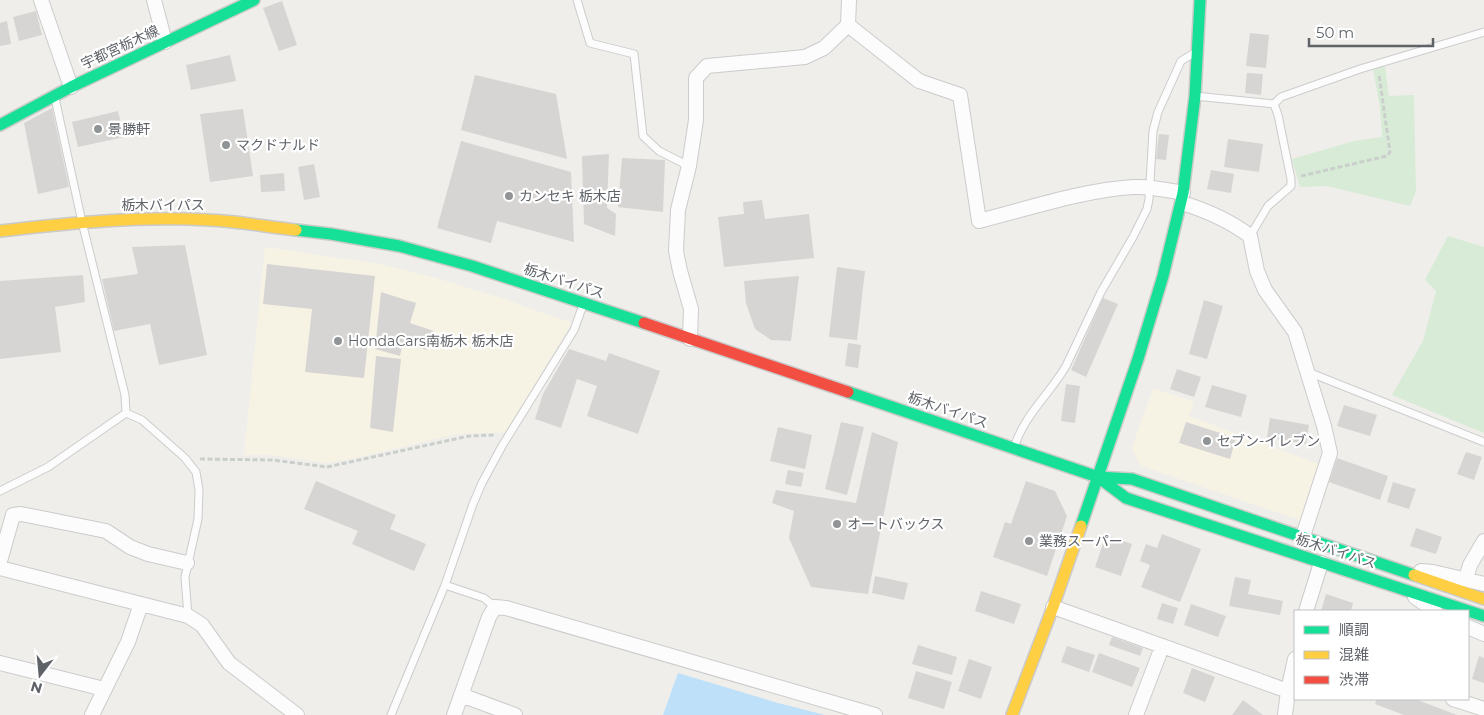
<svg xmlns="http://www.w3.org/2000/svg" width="1484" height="715" viewBox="0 0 1484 715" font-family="Montserrat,'Noto Sans JP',sans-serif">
	<rect width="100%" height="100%" fill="#efeeea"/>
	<!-- commercial -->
	<path fill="#f7f3e4" d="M265,247L380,264L432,277L501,298L572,323L506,432L456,434L360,457L327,463L272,455H244Z
		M1153,388L1194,402L1189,416L1319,464L1303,521L1141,466L1132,448Z"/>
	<!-- green -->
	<path fill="#d8ebd6" d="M1385,66L1389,96L1414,95L1416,191L1410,206L1327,186L1300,187L1292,159L1354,141L1382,137L1380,108L1373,69Z
		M1448,236L1484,247V433L1392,395L1423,341L1436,291L1425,280Z"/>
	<!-- water -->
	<path fill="#bfe0f9" d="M678,673L778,703L825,715H663Z"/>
	<!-- building -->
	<path fill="#d6d5d3" d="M282,1L297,45L279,51L263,8Z
		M36,11L42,35L19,41L13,17Z
		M7,21L11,44L0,46V23Z
		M1250,33L1269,35L1266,68L1246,66Z
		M230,55L236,81L191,90L186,65Z
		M1247,73L1263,74L1261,95L1245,93Z
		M475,75L556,94L567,159L461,130Z
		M52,108L69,187L38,194L24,123Z
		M243,109L253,176L210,182L200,114Z
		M118,111L124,137L78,147L72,122Z
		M1159,134L1169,135L1166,160L1156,159Z
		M1228,139L1263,144L1259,172L1224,167Z
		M461,141L571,172L574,242L497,221L491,243L437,228Z
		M609,154L607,208L616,214L615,236L584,224L582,156Z
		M622,158L665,160L663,212L618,207Z
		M314,164L320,197L304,200L298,167Z
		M1211,170L1234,174L1231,193L1207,189Z
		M284,173L285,191L261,192L260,175Z
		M762,200L765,219L809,214L814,258L724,267L718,217L744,214L743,202Z
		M185,245L207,355L159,365L150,324L114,331L102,279L138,274L132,247Z
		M267,264L375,276L364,378L305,372L312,309L263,304Z
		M837,267L865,271L857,340L829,337Z
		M83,275L85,302L55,307L61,352L0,359V281Z
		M799,276L791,341L771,340L755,329L746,303L744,281Z
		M381,292L416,303L410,323L434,331L427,350L403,343L400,356L375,349Z
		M1103,298L1118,304L1086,377L1071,370Z
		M1204,300L1223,306L1207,359L1189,354Z
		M848,343L861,345L858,368L845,366Z
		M569,349L606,361L609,353L660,371L638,434L587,416L597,386L577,379L561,428L535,419L543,394Z
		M376,356L401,359L393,432L370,428Z
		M1177,369L1201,377L1194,397L1170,389Z
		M1066,384L1080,386L1075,423L1061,421Z
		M1212,385L1247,395L1241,417L1205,407Z
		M1344,405L1377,415L1370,436L1337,426Z
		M1270,418L1309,425L1306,444L1267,437Z
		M841,422L864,427L847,495L825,489Z
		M1186,422L1236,438L1230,459L1179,443Z
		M778,427L812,435L805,469L770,461Z
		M872,432L898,442L868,594L811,587L789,538L794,511L772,503L776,490L856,503Z
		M1466,452L1482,457L1474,480L1457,474Z
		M1337,458L1388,476L1380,500L1329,482Z
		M788,470L804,473L801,487L785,484Z
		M316,481L396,515L390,529L426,544L414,571L352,544L358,531L304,509Z
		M1026,481L1055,491L1067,516L1047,576L993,557L1005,522L1011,524Z
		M1393,482L1416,489L1409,509L1387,502Z
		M1416,528L1442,537L1436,554L1410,546Z
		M1162,534L1201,549L1180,602L1141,587L1150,565L1140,561L1146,544L1157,548Z
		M1106,535L1132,544L1121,576L1095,567Z
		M875,576L908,583L904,600L872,593Z
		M1235,577L1251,580L1248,594L1283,601L1280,615L1229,606Z
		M981,591L1021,604L1014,624L975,611Z
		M1326,594L1353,603L1351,611H1321Z
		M1162,603L1178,608L1173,624L1157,619Z
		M1191,604L1226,616L1218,637L1184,625Z
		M1112,637L1143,648L1140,656L1109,645Z
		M918,645L957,657L952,675L912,664Z
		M1067,646L1095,655L1089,672L1061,662Z
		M1099,653L1140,668L1132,687L1092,672Z
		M1479,656L1484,658V683L1472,679Z
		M969,659L992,667L981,699L958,691Z
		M1192,668L1215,677L1205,702L1183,693Z
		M916,671L952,682L944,709L908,698Z
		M1377,699H1415L1457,715H1404L1375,704Z
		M1243,700L1263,715H1232Z"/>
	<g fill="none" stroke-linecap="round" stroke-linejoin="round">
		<defs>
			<path id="lane" d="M577,0L590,43L634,54L643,136L659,151L689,166
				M1195,96L1274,104L1281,97L1360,69L1484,32
				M55,98L82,222L125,395L126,413
				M1250,236L1268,206L1291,186V179L1278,115L1274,104
				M1308,372L1484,442
				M126,413L142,420L185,458L196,472L199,490L198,519L185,577L188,616
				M1014,449C1022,417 1050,394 1066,366L1101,292L1133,237L1147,209L1149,199L1153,131L1158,112L1181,61L1196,52
				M0,491L48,467L126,413
				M445,585L484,598L495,607
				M391,715L445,585L473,504L482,483L502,446L574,330L583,305"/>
			<path id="street" d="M41,0L71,87
				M154,0L165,42
				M848,25L919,81L960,95L979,221C1027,209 1083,190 1133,187C1150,186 1167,190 1183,193
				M1182,203C1205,210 1230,221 1250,236L1257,271L1265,290L1295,332L1324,426L1330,453L1303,536
				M690,339L691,309L680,271L676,251L678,210L689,166L696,120V78L707,66L805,57L824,48L848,25L849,0
				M0,561L13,515L21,514L106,531L130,547L148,554L187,563
				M0,568L188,616L202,625L229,663L297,715
				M1421,571L1433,572L1484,584
				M1466,579L1470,565L1484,541
				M1415,597L1435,611
				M1053,607L1288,691
				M1306,611L1321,563
				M1468,627L1484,634
				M0,663L104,689
				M461,695L515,715
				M1453,699L1484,709
				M92,715L128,642L141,604
				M454,715L489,617L495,607L506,608L875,715
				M1136,715L1162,647
				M1285,715L1288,691L1295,659"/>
			<path id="fast" d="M0,125L71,87L254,0
				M296,230L331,234L399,246L472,266L644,323
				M848,392L1098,477L1132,479L1414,575
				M1098,477L1126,498L1484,616
				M1081,526L1138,359L1163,276L1183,193L1195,96L1200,0"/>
			<path id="slow" d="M0,231C70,223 139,216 209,220C238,221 267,227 296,230
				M1414,575L1484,599
				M1012,715L1053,607L1081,526"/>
			<path id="jam" d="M644,323L848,392"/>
		</defs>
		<!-- lane casing -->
		<use href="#lane" stroke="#cbcccc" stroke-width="9"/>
		<!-- street casing -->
		<use href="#street" stroke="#cbcccc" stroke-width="16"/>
		<!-- fast casing -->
		<use href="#fast" stroke="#cacacb" stroke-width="14"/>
		<!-- slow casing -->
		<use href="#slow" stroke="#cacacb" stroke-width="14"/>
		<!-- jam casing -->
		<use href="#jam" stroke="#cacacb" stroke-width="14"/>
		<!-- path -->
		<path stroke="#cacfcc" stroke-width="3" stroke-dasharray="5 2.5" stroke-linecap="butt" d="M1301,176L1387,156L1390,152L1379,75
			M200,459L273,460L327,467L469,436L495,435"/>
		<!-- lane -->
		<use href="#lane" stroke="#fdfcfc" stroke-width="7"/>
		<!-- street -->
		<use href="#street" stroke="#fdfcfc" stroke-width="14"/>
		<!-- fast -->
		<use href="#fast" stroke="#16e098" stroke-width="11"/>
		<!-- slow -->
		<use href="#slow" stroke="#ffcf43" stroke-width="11"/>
		<!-- jam -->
		<use href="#jam" stroke="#f24e42" stroke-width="11"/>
	</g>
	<!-- markers -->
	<g fill="#919496" stroke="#fff" stroke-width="2">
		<circle cx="98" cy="129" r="5"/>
		<circle cx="226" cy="145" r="5"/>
		<circle cx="509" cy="196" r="5"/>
		<circle cx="338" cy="341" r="5"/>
		<circle cx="1207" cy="441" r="5"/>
		<circle cx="837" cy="524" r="5"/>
		<circle cx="1029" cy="541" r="5"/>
	</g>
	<g text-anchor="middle" stroke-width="4.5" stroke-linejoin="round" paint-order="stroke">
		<!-- street labels -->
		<g font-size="14" fill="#5f6368" stroke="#fff">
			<text transform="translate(120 47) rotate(-25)" y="5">宇都宮栃木線</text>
			<text x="163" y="210">栃木バイパス</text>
			<text transform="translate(564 281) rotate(18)" y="5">栃木バイパス</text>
			<text transform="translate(948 410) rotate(19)" y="5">栃木バイパス</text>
			<text transform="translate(1336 551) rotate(18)" y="5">栃木バイパス</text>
		</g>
		<!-- poi labels -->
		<g font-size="14" fill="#5f6368" stroke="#fff" text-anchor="start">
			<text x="108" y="134">景勝軒</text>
			<text x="236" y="150">マクドナルド</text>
			<text x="519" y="201">カンセキ 栃木店</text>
			<text x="348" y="346">HondaCars南栃木 栃木店</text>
			<text x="1217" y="446">セブン-イレブン</text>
			<text x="847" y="529">オートバックス</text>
			<text x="1039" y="546">業務スーパー</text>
		</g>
	</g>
	<!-- legend -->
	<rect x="1294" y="610" width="175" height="90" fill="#ffffff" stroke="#bfc1c3"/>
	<rect x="1304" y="626" width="25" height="8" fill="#16e098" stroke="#bfc1c3"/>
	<text x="1339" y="635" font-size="15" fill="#5f6368">順調</text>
	<rect x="1304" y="651" width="25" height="8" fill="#ffcf43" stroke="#bfc1c3"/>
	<text x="1339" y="660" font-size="15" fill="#5f6368">混雑</text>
	<rect x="1304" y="676" width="25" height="8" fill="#f24e42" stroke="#bfc1c3"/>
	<text x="1339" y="685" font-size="15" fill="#5f6368">渋滞</text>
	<!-- north arrow -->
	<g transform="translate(40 675) rotate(196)" stroke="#ffffff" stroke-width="4" paint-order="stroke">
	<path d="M0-4L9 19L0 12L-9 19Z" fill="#5f6368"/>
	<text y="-8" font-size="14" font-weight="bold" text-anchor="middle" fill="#5f6368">N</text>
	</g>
	<!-- scale -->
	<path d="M1309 38v8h124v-8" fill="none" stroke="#5f6368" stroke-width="2.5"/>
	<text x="1316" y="38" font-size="15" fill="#5f6368" stroke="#ffffff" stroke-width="4" paint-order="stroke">50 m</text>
</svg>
